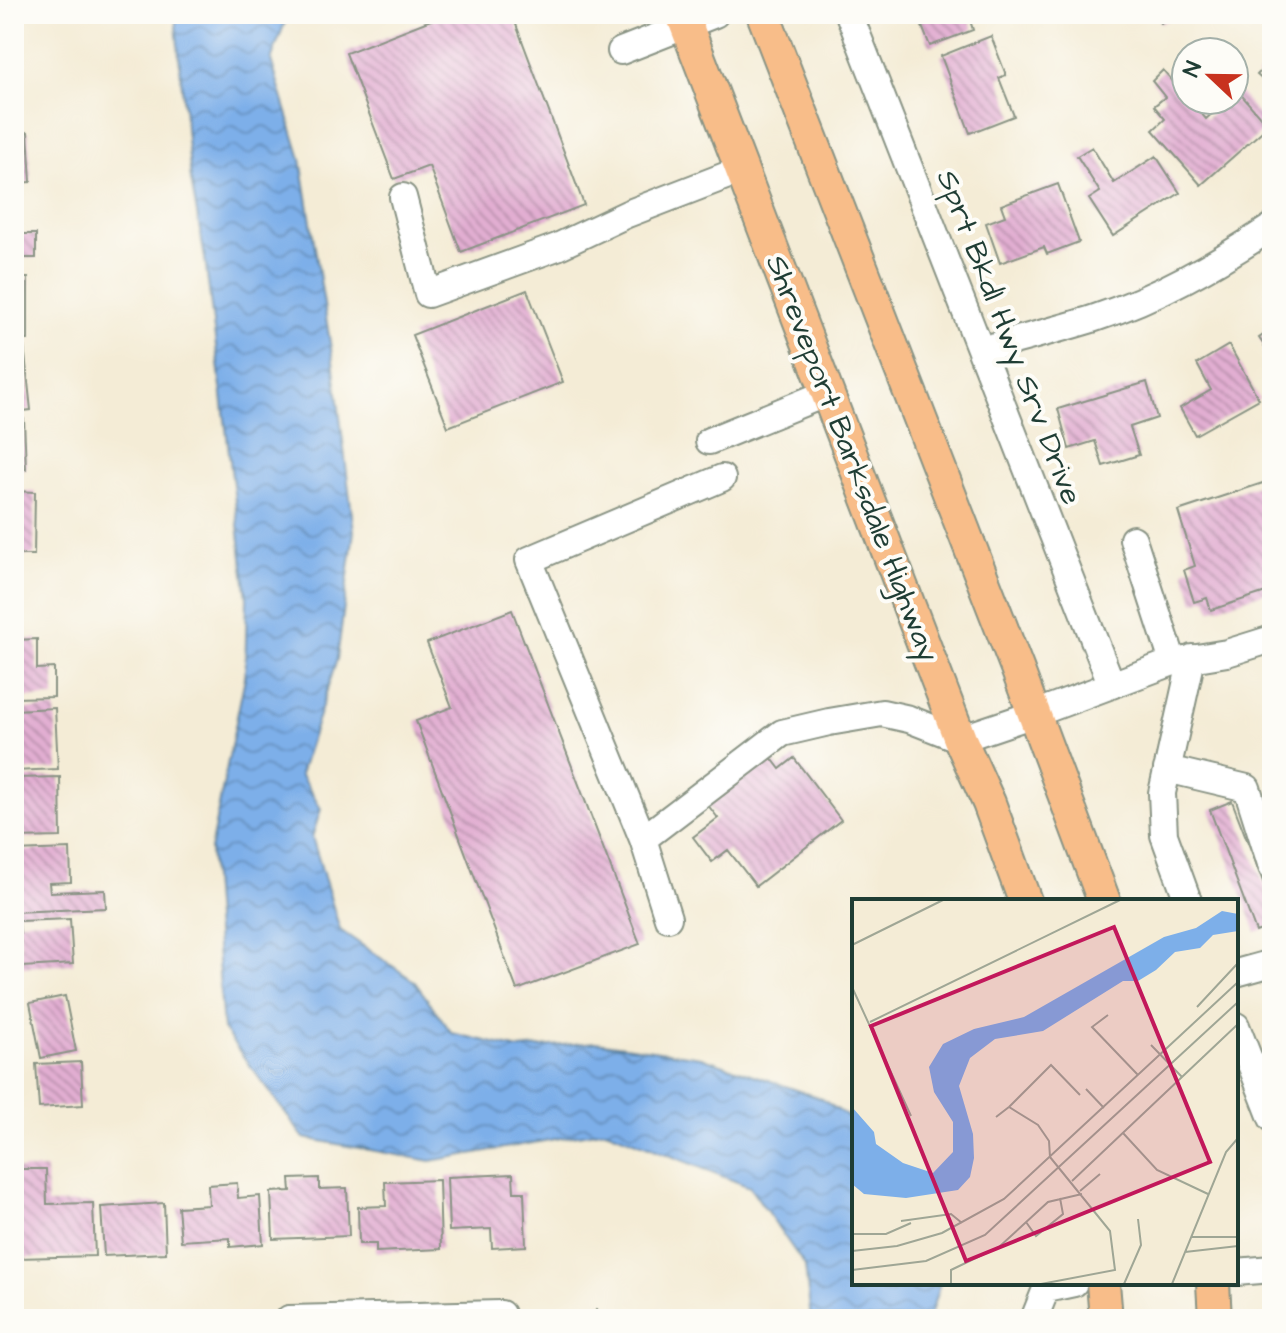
<svg xmlns="http://www.w3.org/2000/svg" width="1286" height="1333" viewBox="0 0 1286 1333" font-family="'Architects Daughter',sans-serif">
	<defs>
		<pattern id="water-waves" width="16" height="10" patternUnits="userSpaceOnUse" patternTransform="scale(2)"><rect width="16" height="10" fill="#7dafe9"/><path d="M0 5q4-4 8 0t8 0" fill="none" stroke="#6690be"/></pattern>
		<pattern id="building-back-hatch" width="6" height="6" patternUnits="userSpaceOnUse" patternTransform="scale(2)"><rect width="6" height="6" fill="#e2aed2"/><path d="M-1 5l2 2M0 0l6 6M5-1l2 2" fill="none" stroke="#b78fab"/></pattern>
	</defs>
	<rect width="100%" height="100%" fill="#fdfcf7"/>
	<filter id="ink" filterUnits="userSpaceOnUse"><feTurbulence type="fractalNoise" baseFrequency=".0125" numOctaves="2"/><feDisplacementMap in="SourceGraphic" scale="16" xChannelSelector="R" yChannelSelector="G"/><feConvolveMatrix kernelMatrix="1 2 1 2 8 2 1 2 1" color-interpolation-filters="sRGB"/></filter>
	<filter id="wash" filterUnits="userSpaceOnUse"><feTurbulence type="fractalNoise" baseFrequency=".006" numOctaves="4" result="noise"/><feDisplacementMap in="SourceGraphic" scale="32" xChannelSelector="R" yChannelSelector="G"/><feGaussianBlur stdDeviation="1.8" result="paint"/><feColorMatrix in="noise" values="0 0 0 0 0 0 0 0 0 0 0 0 0 0 0 0 0 1.4 0 .05"/><feComposite in="paint" operator="in"/></filter>
	<g filter="url(#wash)">
		<rect width="100%" height="100%" fill="#f4ecd6"/>
		<!-- water -->
		<path fill="url(#water-waves)" stroke="#4e768e" stroke-width="2" d="M175,14H288L271,60L301,159L334,368L354,531L337,659L300,774L321,809L312,837L340,930L414,981L452,1033L519,1049L596,1042L701,1057L820,1098L854,1121V1283H940L929,1319H811L805,1266L750,1187L606,1130L431,1161L304,1138L223,1029L210,850L245,677L247,598L205,258L191,180Z"/>
		<g id="blocks">
			<!-- building -->
			<path fill="url(#building-back-hatch)" d="M446,14H512L584,205L461,252L429,166L394,179L346,53Z
				M917,14H968L973,30L930,46Z
				M1157,14H1183L1161,23Z
				M991,36L1006,75L999,78L1014,116L970,133L941,56Z
				M1272,39V56L1264,48Z
				M1272,59V88L1257,75Z
				M1163,70L1186,96V100H1190L1206,119L1227,100H1234V94L1238,91L1268,126L1201,185L1153,130L1165,119L1154,106L1165,97L1152,81Z
				M28,132L31,182L14,183V133Z
				M1092,147L1114,183L1156,156L1180,193L1113,236L1089,199L1100,192L1077,156Z
				M1058,184L1079,242L1047,254L1044,247L1000,263L986,223L1005,216L1001,205Z
				M14,204H18V234H36V258H21V270H14Z
				M14,278H28V340H14Z
				M527,290L563,382L448,427L412,335Z
				M1272,329V357L1259,338Z
				M24,345L31,410L14,412V346Z
				M1229,345L1259,399L1195,435L1180,408L1211,390L1197,364Z
				M1147,382L1157,418L1130,427L1139,455L1103,466L1095,441L1069,449L1058,409Z
				M24,419L26,469H14V420Z
				M1272,480V590L1211,610L1207,598L1194,602L1184,570L1195,566L1178,511Z
				M14,491L35,492L34,555H14Z
				M512,610L640,944L517,990L416,721L452,707L427,643Z
				M37,639V669L54,668V697L14,698V640Z
				M55,708L58,769L14,771V710Z
				M770,756L780,769L794,758L841,820L756,886L728,850L712,862L693,837L718,818L707,804Z
				M60,777L61,837L14,838V778Z
				M1232,801L1272,905V926L1256,932L1210,810Z
				M70,849L71,882L49,883L50,892L105,890L106,908L14,912V851Z
				M70,919L73,964L22,967L19,921Z
				M65,996L76,1051L41,1058L30,1003Z
				M81,1062L83,1105L39,1108L36,1064Z
				M16,1169H46L47,1204L93,1203L95,1256L18,1258Z
				M513,1174L514,1192H524L526,1246L492,1248L491,1229L449,1231L447,1177Z
				M319,1178V1189L347,1188L349,1236L273,1239L271,1192L291,1191L290,1179Z
				M439,1180L441,1249L376,1252V1244H359L358,1207L386,1206L385,1182Z
				M237,1183L238,1198L260,1196L263,1244L230,1247V1238L181,1241L178,1207L209,1205L208,1185Z
				M164,1203L166,1253L104,1256L101,1207Z
				M596,1310L620,1319H592Z"/>
		</g>
	</g>
	<g filter="url(#ink)">
		<use href="#blocks" fill-opacity="0" stroke="#8a9485" stroke-width="2"/>
		<g fill="none" stroke-linecap="round" stroke-linejoin="round">
			<defs>
				<path id="minor" d="M849,14L1111,683
					M621,51L715,14
					M403,197L428,294L557,247L627,214L741,170
					M981,350C1019,339 1058,330 1095,318C1159,297 1216,264 1272,227
					M709,441L827,393
					M1133,539L1173,662
					M1167,769L1247,788L1272,867
					M643,839L529,560L722,478
					M1188,901L1164,835L1162,793L1192,658
					M668,918L643,839L782,733L829,722L882,713L909,719L960,739L1034,714L1173,662L1227,653L1272,639
					M1236,973L1272,963
					M1236,1026L1272,1118
					M1236,1272L1272,1269
					M289,1319L501,1314
					M1034,1319L1046,1289L1074,1283"/>
				<path id="major" d="M682,14L960,739L989,803L1025,901
					M763,14L1017,668L1104,901
					M1103,1283L1106,1319
					M1213,1283L1215,1319"/>
			</defs>
			<!-- minor casing -->
			<use href="#minor" stroke="#8a9485" stroke-width="30"/>
			<!-- major casing -->
			<use href="#major" stroke="#8a9485" stroke-width="36"/>
			<!-- minor -->
			<use href="#minor" stroke="#fff" stroke-width="26"/>
			<!-- major -->
			<use href="#major" stroke="#f8bd89" stroke-width="32"/>
		</g>
	</g>
	<g text-anchor="middle" stroke-width="8" stroke-linejoin="round" paint-order="stroke">
		<!-- street labels -->
		<g font-size="30" fill="#1f3d34" stroke="#fdfcf7">
			<text transform="translate(1010 337) rotate(69)" y="10">Sprt Bkdl Hwy Srv Drive</text>
			<text transform="translate(853 458) rotate(69)" y="10">Shreveport Barksdale Highway</text>
		</g>
	</g>
	<!-- overview -->
	<g transform="translate(852 899)">
		<rect width="386" height="386" fill="#f4ecd6"/>
		<path d="M370,12L386,15V32L361,36L348,49L323,53L304,71L286,82H271L191,132L143,140L118,159L107,187L121,235L122,259L118,278L106,291L54,299L12,295L0,285V208L22,233L24,245L51,264L81,274L101,253V223L82,193L77,168L91,145L122,130L172,118L312,38L344,29Z" fill="#7dafe9"/>
		<path fill="none" stroke="#9fa695" stroke-width="2" d="M0,46L91,1M0,88L59,217M345,108L386,64M256,116L240,128L286,176M18,123L268,1M299,146L330,178M234,190L252,209M157,208L199,166L228,196M144,218L157,208L186,226L197,242L198,258L258,332L263,371L189,385M271,234L305,271L356,295M220,282L386,125M228,292L248,275M49,322L99,315L110,324M174,323L184,337L211,315L208,299M0,335H34L59,324M339,338H386M0,352L45,347L90,334L152,300L386,83M333,353L386,347M0,371L74,362L133,336L386,103M99,385V371L147,348L196,303L230,295M272,385L289,346L286,320M320,385L374,253L386,239"/>
		<path fill="#c2185b" fill-opacity="0.15" stroke="#c2185b" stroke-width="4" d="M262,28L358,263L114,362L19,127Z"/>
		<rect width="386" height="386" fill="none" stroke="#1f3d34" stroke-width="4"/>
	</g>
	<!-- margin -->
	<rect width="1286" height="1333" fill="none" stroke="#fdfcf7" stroke-width="48"/>
	<!-- north arrow -->
	<g transform="translate(1210 76) rotate(292)"><circle r="38" fill="#fdfcf7" stroke="#a4b0a9" stroke-width="2"/>
	<path d="M0-6L14 30L0 20L-14 30Z" fill="#c8321e"/>
	<text y="-12" font-size="22" font-weight="bold" text-anchor="middle" fill="#1f3d34">N</text>
	</g>
</svg>
